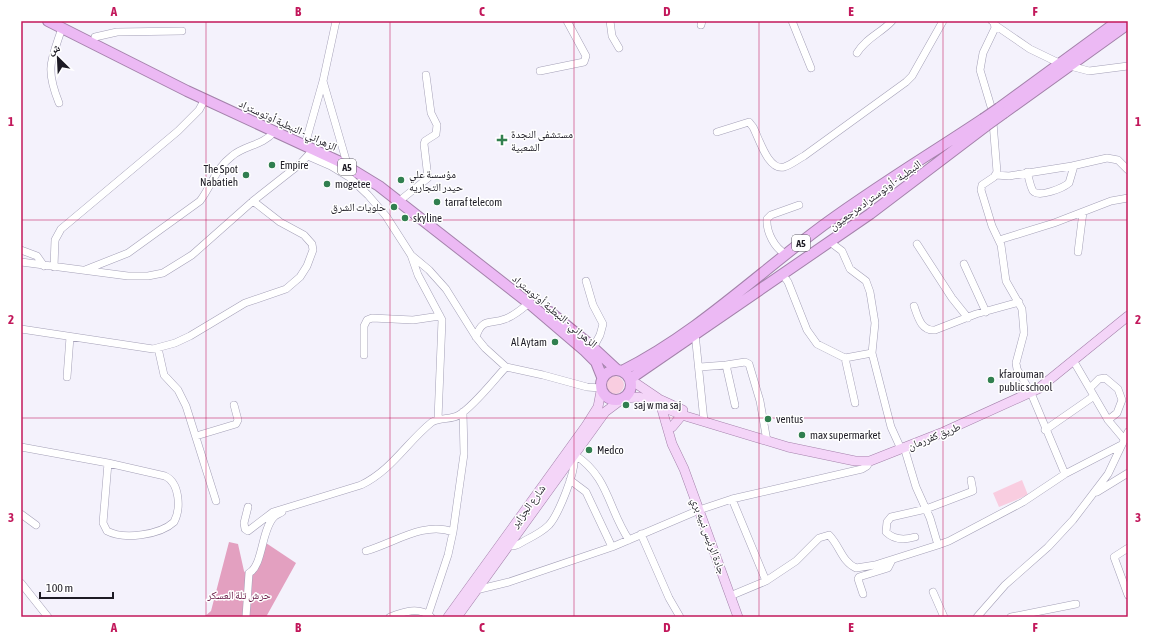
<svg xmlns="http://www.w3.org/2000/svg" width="1149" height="638" viewBox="0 0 1149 638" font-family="'Asap Condensed','Noto Naskh Arabic',sans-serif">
	<rect width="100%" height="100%" fill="#f4f2fc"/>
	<!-- green -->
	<path fill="#f9cde0" d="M606 385a9 9 0 1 1 18 0a9 9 0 1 1-18 0Z
		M1022,480L1028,495L999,507L993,493Z"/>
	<!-- forest -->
	<path fill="#e3a0c0" d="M229,542L238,544L244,571L246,574L266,543L296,563L266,617H204L211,611Z"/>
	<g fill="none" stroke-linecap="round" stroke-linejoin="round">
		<defs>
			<path id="minor" d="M610,21L612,36L619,48
				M792,21L811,68
				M992,21L994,22L995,28L983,53L980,70L992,110L997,172L994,177L982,185L981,190L992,226L1001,245L1006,281L1022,309L1024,333L1016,363L1017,369L1031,393L1065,474L1121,445
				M701,25L702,21
				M995,25L1030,49L1059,63
				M95,37L117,32L182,31
				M857,53C866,38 881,33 892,21
				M1070,66L1089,71L1128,66
				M540,71L584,62L586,56L567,21
				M323,81L346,160
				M59,103C45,68 51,61 62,28
				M717,132L749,122L753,127C759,138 768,171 784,167C791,165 798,159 804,156L906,82L912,76L943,21
				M306,141L323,81L336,21
				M308,156L331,166L349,177L368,195L386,216L411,255L429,270L446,289L476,337L485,348L506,367L543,375L587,387L600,388
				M1027,172C1029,178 1030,186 1033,191C1039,198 1063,188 1069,183L1074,166
				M996,175L1009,176L1072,166L1107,158L1118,160L1128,170
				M403,198L428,178L424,144L425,141L436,134L437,125L431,113L426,75
				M999,240L1054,223L1111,201L1128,198
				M830,242L842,251L850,269L866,281L870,292L875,323L872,353L891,427L901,449
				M917,244L952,298L968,318
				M21,250L37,256L44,266
				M1078,252L1083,212
				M786,254C775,249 766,232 767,219L771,215L799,205
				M411,255L418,275L442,320L438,419
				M21,262L128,276H148L163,273L192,255L253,201L300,164L311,152
				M964,264L986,312
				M54,267L55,240L61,229L178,131L199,110L205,99
				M85,270L128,253L200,201C212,185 215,169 232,156C245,145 262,146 274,132
				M783,275L788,282L807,330L817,344L845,358L872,353
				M586,281L593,305L603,324L600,335L593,348
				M914,306C918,317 921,331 935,330L976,314L1019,302
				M21,329L153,349L175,343L190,336L245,303L286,289L300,277L307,266L313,250L312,244L304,235L280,222L253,201
				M695,333L704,421
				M476,337C482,317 491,325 505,319C514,316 522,309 529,303
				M158,348L164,375L178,390L186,406L216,501
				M364,355V326L367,320L372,318L413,320L440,316
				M845,358L855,403
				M1073,360L1108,420L1124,439
				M726,365L735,405
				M700,367L726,365L745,362L749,364L760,401L767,441
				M67,377L70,337
				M1090,388L1099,379L1105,378L1118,389L1122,400L1117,413L1108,420
				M1045,430L1094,396
				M196,436L236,424L238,420L234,405
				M21,447L108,463L165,476C180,483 181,509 174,522C160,535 124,540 107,531L103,523L108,463
				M575,455C609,477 608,509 629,540
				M570,480L586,492L612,547
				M1097,492L1128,473
				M248,507L244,523L245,529L248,531L273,512L361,485C392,470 407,442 432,422C441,417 451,420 459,415C474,406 494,380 506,367
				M21,514L36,525
				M641,534L669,598L680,617
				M915,537C905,540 894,540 886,532L887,522L891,517L926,509L973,491L971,480
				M508,545C515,548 520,543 526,540C534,536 542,532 549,525C558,515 577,470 574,456
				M938,545L949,541L1023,502L1065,474
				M1128,548L1114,557L1128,595
				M366,551C394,543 424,521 453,532
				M766,581L796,561L819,538L829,535C840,546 842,562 856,568L875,565L938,545L930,518L916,487L904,447
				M21,583L48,617
				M476,590L509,582L612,547L699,510L732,499L862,469L867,466L870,461
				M933,592L944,617
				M863,594L858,579L859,577L888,568L892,560
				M730,596L766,581L732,499
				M428,615L448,555L453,532L464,454L463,412
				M246,617L249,573C263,566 261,530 274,517C276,515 279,514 282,512
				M390,617C403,612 419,606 431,617
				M977,617L1005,585L1048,547L1073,520L1108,474L1128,432
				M1011,617L1076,604"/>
			<path id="major" d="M631,380L659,399L683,410
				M624,398L639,397L682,415L788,447L855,461H870L941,433L1038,389L1128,316
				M659,399L672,444L684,469L738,617
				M672,427L682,415
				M448,617L586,426L598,407L601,391
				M457,617L605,412L621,400"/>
			<path id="highway" d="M48,21L187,91L338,161L379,186L530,304L585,351L596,362L602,377
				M999,108L1118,21
				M1004,113L1128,24
				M550,312L589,344L616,369
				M601 385a15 15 0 1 1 30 0a15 15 0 1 1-30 0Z
				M622,371C692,336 750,281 813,233C867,192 926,157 983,119
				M630,379L870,214L986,126"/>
		</defs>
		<!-- minor casing -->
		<use href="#minor" stroke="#a4a0b7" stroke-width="8"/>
		<!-- major casing -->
		<use href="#major" stroke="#a482ab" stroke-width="10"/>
		<!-- highway casing -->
		<use href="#highway" stroke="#a482ab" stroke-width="12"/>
		<!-- minor -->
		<use href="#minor" stroke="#fff" stroke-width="7"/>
		<!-- major -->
		<use href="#major" stroke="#f4d5f8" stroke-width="9"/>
		<!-- highway -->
		<use href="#highway" stroke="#ecb9f4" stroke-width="10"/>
		<defs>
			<path id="highway-bridge" d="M983,119L999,108
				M986,126L1004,113"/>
		</defs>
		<!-- highway-bridge casing -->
		<use href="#highway-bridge" stroke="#a482ab" stroke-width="12" stroke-linecap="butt"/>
		<!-- highway-bridge -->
		<use href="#highway-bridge" stroke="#ecb9f4" stroke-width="10"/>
	</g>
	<!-- grid -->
	<path fill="none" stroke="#c2185b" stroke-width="1" stroke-opacity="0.55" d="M206,21V617M390,21V617M574,21V617M759,21V617M943,21V617M21,220H1128M21,418H1128"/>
	<!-- markers -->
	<g fill="#317f4f" stroke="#fff" stroke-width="1.5">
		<path d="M500 134h4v4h4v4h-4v4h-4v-4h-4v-4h4z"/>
		<circle cx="272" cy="165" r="4"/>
		<circle cx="246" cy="175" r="4"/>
		<circle cx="401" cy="180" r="4"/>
		<circle cx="327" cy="184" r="4"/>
		<circle cx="437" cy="202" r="4"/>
		<circle cx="394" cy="207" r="4"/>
		<circle cx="405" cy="218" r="4"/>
		<circle cx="555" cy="342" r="4"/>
		<circle cx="991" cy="380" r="4"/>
		<circle cx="626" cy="405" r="4"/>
		<circle cx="768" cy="419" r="4"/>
		<circle cx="802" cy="435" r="4"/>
		<circle cx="589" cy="450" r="4"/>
	</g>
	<g text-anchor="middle" stroke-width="3" stroke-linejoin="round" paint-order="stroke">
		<!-- shield labels -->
		<g fill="#fff" stroke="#615f66" stroke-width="1">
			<rect x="338" y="159" width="18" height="16" rx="3"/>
			<rect x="792" y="235" width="18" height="16" rx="3"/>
		</g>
		<g font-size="10" font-weight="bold" fill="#1d1b24">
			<text x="347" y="171">A5</text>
			<text x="801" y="247">A5</text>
		</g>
		<!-- street labels -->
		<g font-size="11" fill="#1d1b24" stroke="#fff">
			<text transform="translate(288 125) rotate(25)" y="4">الزهراني - النبطية أوتوستراد</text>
			<text transform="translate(875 195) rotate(-36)" y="4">النبطية - أوتوستراد مرجعيون</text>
			<text transform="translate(555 311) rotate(40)" y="4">الزهراني - النبطية أوتوستراد</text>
			<text transform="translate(934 436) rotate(-22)" y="4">طريق كفررمان</text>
			<text transform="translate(528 506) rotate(-54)" y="4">شارع الجزاير</text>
			<text transform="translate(709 536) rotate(70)" y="4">جادة الرئيس نبيه بري</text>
		</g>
		<!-- poi labels -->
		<g font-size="11" fill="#1d1b24" stroke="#fff" text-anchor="start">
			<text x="511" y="138">مستشفى النجدة<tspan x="511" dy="13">الشعبية</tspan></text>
			<text x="280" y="169">Empire</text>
			<text x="238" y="173" text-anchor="end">The Spot<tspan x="238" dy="13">Nabatieh</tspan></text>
			<text x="409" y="178">مؤسسة علي<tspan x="409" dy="13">حيدر التجاريه</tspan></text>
			<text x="335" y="188">mogetee</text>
			<text x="445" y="206">tarraf telecom</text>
			<text x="386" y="211" text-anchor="end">حلويات الشرق</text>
			<text x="413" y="222">skyline</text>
			<text x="547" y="346" text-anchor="end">Al Aytam</text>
			<text x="999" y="378">kfarouman<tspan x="999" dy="13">public school</tspan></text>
			<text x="634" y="409">saj w ma saj</text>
			<text x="776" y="423">ventus</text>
			<text x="810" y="439">max supermarket</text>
			<text x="597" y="454">Medco</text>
		</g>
		<!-- park labels -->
		<g font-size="11" fill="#671a46" stroke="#fff">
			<text x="239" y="599">حرش تلة العسكر</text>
		</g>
	</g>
	<!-- border -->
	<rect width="1149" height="638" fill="none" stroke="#ffffff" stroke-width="44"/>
	<!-- north arrow -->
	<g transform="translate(58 58) rotate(336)" stroke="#ffffff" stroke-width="3" paint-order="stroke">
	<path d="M0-3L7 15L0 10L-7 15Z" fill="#1d1b24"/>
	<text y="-6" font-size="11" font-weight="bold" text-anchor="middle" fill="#1d1b24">ش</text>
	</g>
	<!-- scale -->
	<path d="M40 592v6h73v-6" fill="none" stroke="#1d1b24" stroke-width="2"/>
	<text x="46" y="592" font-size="12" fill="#1d1b24" stroke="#ffffff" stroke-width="3" paint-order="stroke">100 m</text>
	<rect x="22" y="22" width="1105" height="594" fill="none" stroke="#c2185b" stroke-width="1.5"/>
	<g font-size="13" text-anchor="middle" font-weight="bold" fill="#c2185b">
		<text x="114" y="16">A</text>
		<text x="298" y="16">B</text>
		<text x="482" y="16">C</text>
		<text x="667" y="16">D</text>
		<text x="851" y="16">E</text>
		<text x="1035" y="16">F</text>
		<text x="11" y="126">1</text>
		<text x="1138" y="126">1</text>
		<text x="11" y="324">2</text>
		<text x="1138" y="324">2</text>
		<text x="11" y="522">3</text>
		<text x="1138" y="522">3</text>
		<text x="114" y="632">A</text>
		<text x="298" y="632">B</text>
		<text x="482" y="632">C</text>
		<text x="667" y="632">D</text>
		<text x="851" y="632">E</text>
		<text x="1035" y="632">F</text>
	</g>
</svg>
